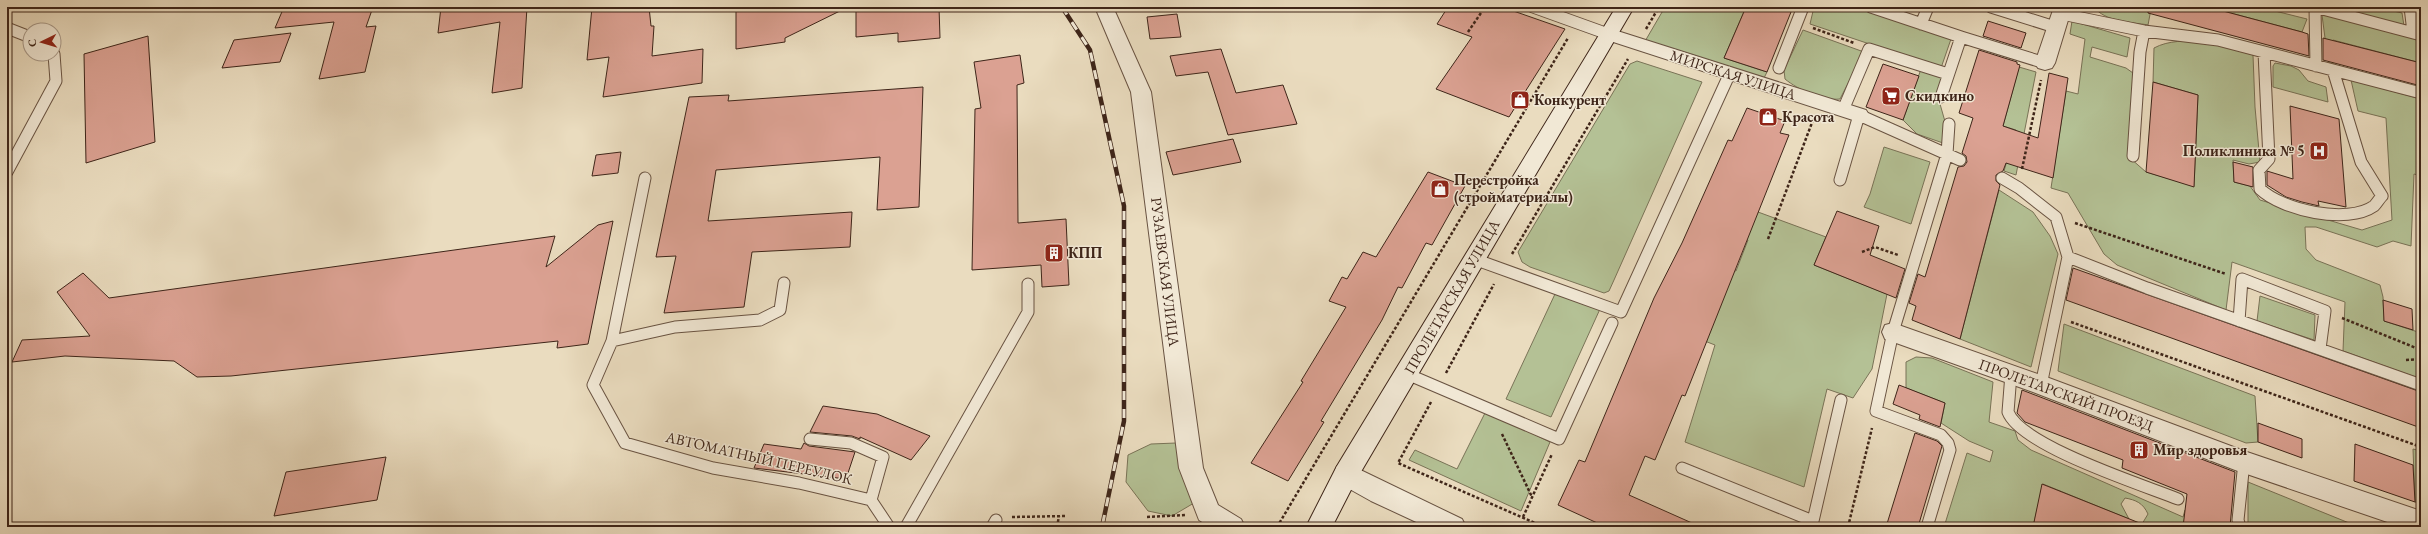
<svg xmlns="http://www.w3.org/2000/svg" width="2428" height="534" viewBox="0 0 2428 534" font-family="'EB Garamond',serif">
	<rect width="100%" height="100%" fill="#eadcbf"/>
	<filter id="stains"><feTurbulence type="fractalNoise" baseFrequency=".005" numOctaves="4"/><feColorMatrix values="0 0 0 0 .2 0 0 0 0 .09 0 0 0 0 .02 0 0 0 .5 -.17"/></filter>
	<radialGradient id="worn" r=".72"><stop offset=".6" stop-color="#630" stop-opacity="0"/><stop offset="1" stop-color="#630" stop-opacity=".3"/></radialGradient>
	<!-- green -->
	<path fill="#b4c195" stroke="#797357" d="M1665,7H1746L1724,58L1767,72L1764,78L1644,43Z
		M1814,7H1860L1951,39L1941,68L1810,24Z
		M2094,7H2144L2151,9L2148,25C2132,22 2105,22 2094,7Z
		M2208,7H2259L2307,19L2302,32Z
		M2324,7H2377L2402,13L2404,26Z
		M2324,14L2421,38V63L2333,40L2334,66L2328,61L2322,15Z
		M2072,21L2130,38L2127,57L2092,47L2090,57L2126,68L2133,73L2130,158L2146,172L2194,186L2198,95L2153,82L2154,48C2182,33 2225,46 2253,55L2255,107L2260,162L2249,164L2233,160L2234,182L2250,186L2260,200L2362,230L2392,220L2386,118L2358,111L2351,80L2421,99V176L2414,174L2411,246L2393,241L2377,247L2316,227H2305L2306,249L2316,260L2380,285L2383,297L2384,321L2418,332L2417,308L2421,310V379L2343,351L2345,302L2232,262L2226,310L2117,265L2104,254L2068,193L2051,188L2066,91L2078,94L2085,39L2070,34Z
		M1803,30L1864,52L1840,99C1824,101 1798,90 1785,79L1784,70Z
		M1637,61L1702,82L1614,280L1609,291L1604,293L1530,267L1522,262L1518,252L1630,64Z
		M2275,63L2291,66L2299,70L2308,81L2326,87L2328,102L2273,87V66Z
		M2019,67L2036,72L2016,175L2004,171L2016,130L2003,126Z
		M1921,69L1945,77L1938,97L1946,125L1943,143L1917,134L1903,120Z
		M1884,147L1930,162L1911,224L1864,207L1870,194Z
		M1999,190L2033,212L2050,236L2058,254L2031,367L1960,339Z
		M1758,212L1826,237L1814,265L1887,294L1872,369L1853,398L1827,389L1804,487L1685,442L1715,345L1697,338L1726,268L1736,271L1748,240L1739,237Z
		M1555,294L1600,309L1551,417L1506,399Z
		M2260,296L2315,315L2314,340L2257,321Z
		M2064,324L2255,396L2258,442L2246,443L2058,371Z
		M1916,357L1932,358L1993,382L1989,422L2015,431L2018,440L2031,450L2183,517L2185,510L2226,527H2148L2142,524L2148,514C2143,503 2136,500 2125,498L2121,504L2129,519L2043,484L2033,527H1944L1967,453L1990,462L1993,451L1969,441L1941,423L1945,403L1906,388V362Z
		M1486,411L1550,442L1521,511L1409,460L1415,450L1457,469Z
		M1176,443L1199,500L1172,516L1148,511L1126,482L1128,455L1151,444Z
		M2413,449L2421,451V505L2415,502Z
		M2248,482L2359,527H2248Z"/>
	<!-- building -->
	<path fill="#dba192" stroke="#3e2519" d="M284,7H373L366,27L376,26L365,72L319,79L334,22L275,28Z
		M441,7H527L522,88L492,93L500,22L438,33Z
		M592,7H649L651,26H654L652,56L703,49L702,83L603,97L609,57L587,60Z
		M736,7H848L785,38V42L736,49Z
		M856,7H939L940,38L898,42V33L856,37Z
		M1448,7H1502L1565,29L1509,117L1436,89L1472,37L1437,24Z
		M1746,7H1793L1767,72L1724,58Z
		M2148,7H2208L2302,32L2308,34L2309,56L2148,13Z
		M1177,14L1181,37L1150,39L1147,17Z
		M1988,21L2026,33L2021,48L1983,36Z
		M291,33L280,62L222,68L234,40Z
		M148,36L155,142L86,163L84,54Z
		M2323,38L2421,63V86L2323,60Z
		M1221,49L1236,93L1283,85L1297,124L1228,135L1208,72L1176,76L1170,56Z
		M1979,50L2017,62V64L2020,65L2003,126L2038,138L2049,73L2068,78L2053,178L2006,163L2003,171L1996,175V181L2000,185L1960,339L1912,320L1916,306L1909,303L1918,274L1925,277L1958,167L1964,166L1967,162L1966,156L1962,153L1973,118L1959,113Z
		M1020,55L1024,83L1017,85L1018,223L1066,219L1069,285L1042,287L1041,265L972,270L975,109L981,108L974,62Z
		M1883,64L1919,76L1903,120L1866,107Z
		M2153,82L2198,95L2194,187L2146,172Z
		M923,87L919,207L877,210L880,157L716,170L708,221L852,212L850,247L752,252L744,307L664,313L676,256L656,257L689,97L729,95L728,101Z
		M2290,106L2339,119L2346,207L2318,201L2319,206L2302,202L2286,197L2267,185V171L2293,179Z
		M1747,108L1785,121L1780,133L1789,135L1685,396L1682,395L1655,460L1645,456L1629,495L1701,527H1606L1558,505L1579,460L1585,462L1654,298L1682,243L1728,140L1732,141Z
		M1233,139L1241,162L1173,175L1166,152Z
		M621,152L618,173L592,176L596,155Z
		M2233,162L2253,167V187L2234,182Z
		M1428,172L1465,186L1432,245L1426,243L1402,288L1398,287L1382,320L1321,421L1324,422L1288,481L1251,463L1303,382L1301,381L1346,307L1329,301L1342,277L1347,279L1363,252L1376,257Z
		M1837,211L1879,226L1870,255L1905,269L1896,298L1814,265Z
		M613,221L588,344L557,348L558,341L231,376L197,377L174,361L65,356L12,362L22,340L90,336L57,292L83,273L109,298L555,236L546,267L598,225Z
		M2073,268L2421,392V428L2066,300Z
		M2383,300L2412,309L2413,330L2384,321Z
		M1899,385L1945,403L1940,427L1919,419L1920,415L1893,404Z
		M2022,390L2235,472L2230,527H2183L2187,494L2122,468L2123,460L2025,422L2017,413Z
		M823,406L877,414L930,436L911,460L860,437V439L852,436L810,432Z
		M2258,423L2302,439V458L2258,442Z
		M1915,433L1937,441L1942,446L1918,527H1886Z
		M804,443L809,446L855,452L846,479L754,468L764,444L801,449Z
		M2355,444L2413,465L2415,502L2354,481Z
		M386,457L377,500L274,516L286,472Z
		M2042,484L2147,526V527H2033Z"/>
	<g fill="none" stroke-linecap="round" stroke-linejoin="round">
		<defs>
			<path id="lane" d="M1533,7L1608,34
				M1871,7L1961,37
				M1991,7L2058,28
				M2410,7L2413,32
				M2062,14L2144,31L2218,40L2421,93
				M1921,24L1928,7
				M7,28L30,37
				M2264,52L2269,159L2259,170L2260,189C2282,210 2347,225 2374,206C2377,203 2379,199 2382,196L2361,162L2333,70
				M2316,66L2315,7L2421,35
				M1779,68L1803,7
				M1941,97L1961,37L2045,63
				M1843,110L1869,49L1948,74
				M2133,156L2140,52L2144,31
				M7,172L56,81L54,54
				M645,178L612,341L593,385L625,443L713,468L799,483L871,500L889,527
				M2002,178L2019,188L2056,217L2068,257L2147,288L2421,385
				M1840,180L1859,115L1960,160
				M1474,259L1621,312L1730,73
				M2239,321L2242,279L2325,311L2320,349
				M612,341L675,327L760,320L780,310L784,283
				M1407,374L1559,439L1612,323
				M2011,374L2008,412C2021,446 2143,485 2178,499
				M2041,385L2068,257
				M810,439L851,443L883,457L871,500
				M1682,468L1813,521L1810,527
				M1813,521L1841,400
				M906,527L1028,312V284
				M992,527L996,520
				M1927,527L1950,450L1948,443L1941,435L1876,411L1893,332L1947,154L1949,124
				M2240,527L2238,520L2244,462"/>
			<path id="street" d="M1095,7H1113L1151,92L1203,468L1218,505L1241,519L1245,527H1210L1199,520L1179,468L1131,92Z
				M2054,7H2072L2055,63L2052,68L2045,70L2038,68L2035,63Z
				M1608,28L1866,110L1869,115L1866,120L1859,122L1601,38L1599,34L1601,30Z
				M1893,323L2049,378L2247,452L2421,511V527H2402L2235,470L2033,392L1885,339L1882,332L1885,325Z
				M1346,463L1462,519L1466,527H1427L1371,501L1337,482L1334,474L1337,466Z"/>
			<path id="secondary" d="M1616,7H1634L1355,482L1332,527H1306L1337,466Z"/>
		</defs>
		<!-- lane casing -->
		<use href="#lane" stroke="#695342" stroke-width="13"/>
		<!-- street casing -->
		<use href="#street" stroke="#695342" stroke-width="2"/>
		<!-- secondary casing -->
		<use href="#secondary" stroke="#3e2519" stroke-width="2"/>
		<!-- path -->
		<path stroke="#3e2519" stroke-width="2.5" stroke-dasharray="3 2" stroke-linecap="butt" d="M1813,28L1854,43
			M1646,29L1659,7
			M1468,32L1485,7
			M2022,169L2041,80
			M2075,223L2226,274
			M1768,239L1813,120
			M1862,252L1875,247L1898,255
			M1512,254L1628,59
			M2342,318L2421,350
			M2071,322L2421,447
			M2406,360L2421,359
			M1446,373L1494,284
			M1431,402L1398,463L1544,527
			M1502,434L1532,497
			M1012,517L1067,516
			M1147,517L1185,515
			M1523,517L1552,454
			M963,527L976,524
			M1057,527L1059,516
			M1277,527L1568,38
			M1357,527L1358,524L1365,527
			M1848,527L1872,428"/>
		<!-- lane -->
		<use href="#lane" stroke="#f1e8d5" stroke-width="11"/>
		<!-- street -->
		<use href="#street" fill="#f1e8d5" fill-rule="evenodd"/>
		<!-- secondary -->
		<use href="#secondary" fill="#f1e8d5" fill-rule="evenodd"/>
		<defs>
			<path id="rail" d="M1062,7L1090,50L1124,206V421L1102,527"/>
		</defs>
		<!-- rail casing -->
		<use href="#rail" stroke="#3e2519" stroke-width="4.5"/>
		<!-- rail -->
		<use href="#rail" stroke="#f1e8d5" stroke-width="3" stroke-dasharray="9" stroke-linecap="butt"/>
	</g>
	<!-- icons -->
	<defs>
		<symbol id="supermarket-square" viewBox="-11 -11 22 22"><rect x="-9" y="-9" width="18" height="18" rx="4" fill="#8f2418" stroke="#f1e8d5"/><path d="M-6-5.5h2.5l.6 2H6L4.5 2H-2.5L-4.4-4H-6ZM-1.5 3.2a1.3 1.3 0 1 0 .1 0ZM3 3.2a1.3 1.3 0 1 0 .1 0Z" fill="#fff"/></symbol>
		<symbol id="shop-square" viewBox="-11 -11 22 22"><rect x="-9" y="-9" width="18" height="18" rx="4" fill="#8f2418" stroke="#f1e8d5"/><path d="M-5-2.5h2.3a2.7 3.5 0 0 1 5.4 0H5L5.5 6h-11ZM-1.5-2.5h3a1.5 2.3 0 0 0-3 0Z" fill="#fff"/></symbol>
		<symbol id="hospital-square" viewBox="-11 -11 22 22"><rect x="-9" y="-9" width="18" height="18" rx="4" fill="#8f2418" stroke="#f1e8d5"/><path d="M-5-5h3v3.5h4V-5h3V5h-3V1.5h-4V5h-3Z" fill="#fff"/></symbol>
		<symbol id="building-square" viewBox="-11 -11 22 22"><rect x="-9" y="-9" width="18" height="18" rx="4" fill="#8f2418" stroke="#f1e8d5"/><path d="M-4-6H4V6H1V3H-1V6H-4ZM-2.5-4.3h1.7v1.8h-1.7ZM.8-4.3h1.7v1.8H.8ZM-2.5-1h1.7V.8h-1.7ZM.8-1h1.7V.8H.8Z" fill="#fff"/></symbol>
	</defs>
	<g fill-rule="evenodd">
		<use href="#supermarket-square" x="1880" y="85" width="22" height="22"/>
		<use href="#shop-square" x="1509" y="89" width="22" height="22"/>
		<use href="#shop-square" x="1757" y="106" width="22" height="22"/>
		<use href="#hospital-square" x="2308" y="140" width="22" height="22"/>
		<use href="#shop-square" x="1429" y="178" width="22" height="22"/>
		<use href="#building-square" x="1043" y="242" width="22" height="22"/>
		<use href="#building-square" x="2128" y="439" width="22" height="22"/>
	</g>
	<g text-anchor="middle" stroke-width="3" stroke-linejoin="round" paint-order="stroke">
		<!-- street labels -->
		<g font-size="15" fill="#3e2519" stroke="#f1e8d5">
			<text transform="translate(1733 75) rotate(18)" y="5">МИРСКАЯ УЛИЦА</text>
			<text transform="translate(1165 272) rotate(83)" y="5">РУЗАЕВСКАЯ УЛИЦА</text>
			<text transform="translate(1452 297) rotate(-60)" y="5">ПРОЛЕТАРСКАЯ УЛИЦА</text>
			<text transform="translate(2066 395) rotate(20)" y="5">ПРОЛЕТАРСКИЙ ПРОЕЗД</text>
			<text transform="translate(759 458) rotate(13)" y="5">АВТОМАТНЫЙ ПЕРЕУЛОК</text>
		</g>
		<!-- poi labels -->
		<g font-size="15" font-weight="bold" fill="#3e2519" stroke="#f1e8d5" text-anchor="start">
			<text x="1905" y="101">Скидкино</text>
			<text x="1534" y="105">Конкурент</text>
			<text x="1782" y="122">Красота</text>
			<text x="2305" y="156" text-anchor="end">Поликлиника № 5</text>
			<text x="1454" y="185">Перестройка<tspan x="1454" dy="17">(стройматериалы)</tspan></text>
			<text x="1068" y="258">КПП</text>
			<text x="2153" y="455">Мир здоровья</text>
		</g>
	</g>
	<!-- margin -->
	<rect width="2428" height="534" fill="none" stroke="#eadcbf" stroke-width="24"/>
	<rect x="8" y="8" width="2412" height="518" fill="none" stroke="#3e2519" stroke-width="2"/>
	<rect x="12" y="12" width="2404" height="510" fill="none" stroke="#3e2519"/>
	<!-- north arrow -->
	<g transform="translate(42 42) rotate(265)"><circle r="19" fill="#f1e8d5" stroke="#a99a8a"/>
	<path d="M0-3L7 15L0 10L-7 15Z" fill="#8f2418"/>
	<text y="-6" font-size="11" font-weight="bold" text-anchor="middle" fill="#3e2519">С</text>
	</g>
	<rect width="100%" height="100%" filter="url(#stains)"/>
	<rect width="100%" height="100%" fill="url(#worn)"/>
</svg>
